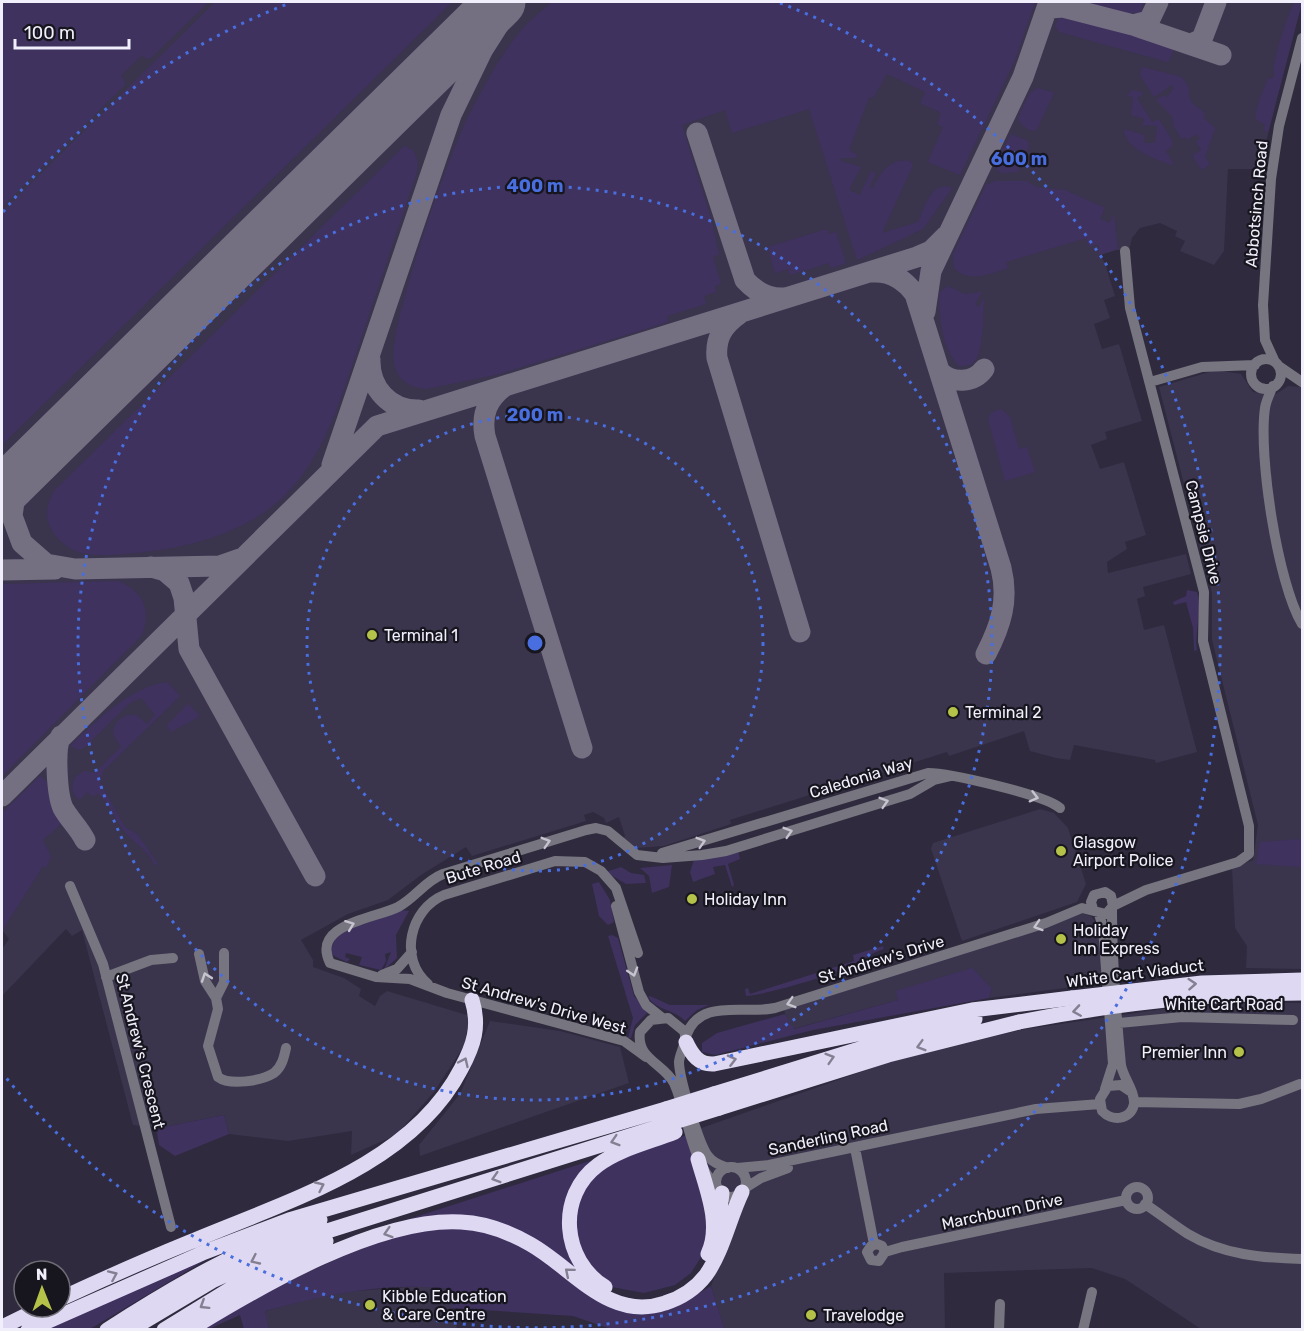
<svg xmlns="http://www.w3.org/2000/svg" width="1304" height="1331" viewBox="0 0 1304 1331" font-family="Rubik,sans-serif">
	<rect width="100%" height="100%" fill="#2f2a3e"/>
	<!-- built -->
	<path fill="#3a344d" d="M2,2H1302L1265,146L1263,169H1228L1224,251L1214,265L1180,251L1185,241L1175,236L1177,231L1160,223L1140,228L1132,238L1129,251L1117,250L1100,255L1105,263L1115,296L1104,300L1110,318L1094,324L1102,349L1119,344L1142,421L1105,432L1107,439L1091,445L1100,469L1124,462L1146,535L1125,542L1127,549L1107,562L1108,573L1186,554L1191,574L1143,587L1145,596L1137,599L1144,630L1164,625L1197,752L1156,763L1155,760L1074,745L1070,760L1056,758L1030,751L1024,731L949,756L947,752L730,820L731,824L664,846L637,848L623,839L625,836L619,817L606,823L604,818L593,812L584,815L586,821L472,856L466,847L421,875L388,900L348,914L301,940L313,960V967L344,978L361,989L359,996L375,1006L380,996L387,991L470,1016L464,1046L434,1092L396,1135L351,1155L352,1131L288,1141L229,1134L224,1115L160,1128L133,1125L82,930L72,936L66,929L2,996V949L9,939L2,930Z
		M1216,370L1241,374L1253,392L1276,394L1288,386L1302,387V969L1246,968L1247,946L1235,928L1232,868L1253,860L1258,825L1212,640V593L1159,387Z
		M1040,809L1054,813L1068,828L1086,884L1077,902L962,941L931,849L933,843Z
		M1081,913L1091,916L1099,927L1103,983L989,998L992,989L897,991L898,1000L793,1029L785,1014L784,1008Z
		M1247,1003H1302V1329H1201L1125,1279L1092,1268L944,1273L945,1329H724L711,1286L724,1251L687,1133L889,1062L1020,1030L1170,1008Z
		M490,1021L560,1031L620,1047L629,1083L420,1156L419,1145L460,1094Z
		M424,1286L449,1289L457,1329H269L266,1317L265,1311L312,1298L354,1291Z"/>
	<!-- green -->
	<path fill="#3f325f" d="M2,2H209L152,57L149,59L141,56L121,75L126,84L2,207Z
		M215,2H452L2,445V212Z
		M552,2H1035L1015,60L960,175L928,162L943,127L937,124L941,113L920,103L925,92L887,74L873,98L869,97L849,150L856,154L857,158H840L841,161L861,167L849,190L860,195L871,171L876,173L870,187L873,188C881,172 890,158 910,161L913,165L882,233L918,222C925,207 931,180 952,188L923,229L857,260L809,109L732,133L725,110L682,125L712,222L719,254L713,257L721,284L715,286L716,292L704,296L706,304L667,316L668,322L499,374L426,389C409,387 398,381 394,363C387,330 450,150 469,115C483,88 500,56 519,33C528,21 541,12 552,2Z
		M1073,2H1143L1141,13H1114Z
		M1294,2L1302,3L1268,132L1264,131L1265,125L1256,119C1254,108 1265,88 1268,78L1272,79L1274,76C1271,63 1287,19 1294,2Z
		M1069,16L1174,43L1176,47L1168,62L1059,32L1055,26L1059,17Z
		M1142,67L1182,77L1189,88C1187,101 1194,104 1204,112V118L1215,128L1205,157L1210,164L1202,170L1192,156L1201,150L1196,142L1200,138L1196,134L1187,140L1185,137L1182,139L1174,127L1172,116L1156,100L1164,95L1167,98L1174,87L1172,85L1154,97L1140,75Z
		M1038,88L1054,93L1036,131C1028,131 1021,126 1018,118L1029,94Z
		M1132,90L1141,92L1143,94L1137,98L1152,122L1159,119L1172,140V146L1166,151L1174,165C1157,161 1124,148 1124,129L1144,135V143H1155L1157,126L1146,125L1142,127L1144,119L1131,115L1133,97L1127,96Z
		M1011,134L1028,141L1029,147L1018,172L1000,173L995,165Z
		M404,146L413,150L418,162L417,172L344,389C331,426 315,464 287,493C245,536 180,550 123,554C98,556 74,558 56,536C44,521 45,508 54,491Z
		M1026,181L1037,187L1065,190L1105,208L1100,219L1110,223L1114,214L1118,249L1099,255L1098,244L1089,247L1086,238L1006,262L1008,268C990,274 968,283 954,268L953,254L986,185L995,181Z
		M827,229L828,234L836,232L846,263L831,268L829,263L790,275L788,269L775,273L768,247Z
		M948,286L965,294L982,292L975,304L979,307L984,297C983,311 984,355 973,363C969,366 963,366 959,366C941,348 940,317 939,293Z
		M1001,409L1010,417L1019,449L1027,447L1035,472L1005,481L988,419L991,413Z
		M117,581C142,589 153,611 141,636L2,776V584Z
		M1187,590L1197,592C1203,609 1194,632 1197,650L1194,651L1193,628L1186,602L1174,605L1173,602L1186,596Z
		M167,682L180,696L104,770L100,782L125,827L138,835L158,864L155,866C148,848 131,843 121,827C112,815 109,802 97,793L93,797L87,792L80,800C71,794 70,785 76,776L84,771L94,773L121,747L113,734C114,721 123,713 136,715L147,724L155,715L141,698L130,703L85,747L79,750L70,746C95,722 130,687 167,682Z
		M188,704L200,716L171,732L167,725Z
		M40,776L47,782V788L61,824L43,840L51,857L46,868L43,866L2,931V813Z
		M1302,839V867L1256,864L1260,842Z
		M738,850L740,859L728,864L734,885L732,887L725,865L713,867L715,874L693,882L690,872L694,860Z
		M672,865L669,887L652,893L649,876L640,868Z
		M621,867L631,873L644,875L646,883L626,884L606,872Z
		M599,882L610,900L614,922L608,925L599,916L592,884Z
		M401,910L409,911L396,935L397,958L384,970L391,952L385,954L386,961L381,970L359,965L362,957L346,953L345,957L350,959L347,962L332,955L331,949L337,934Z
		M612,935L618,938L634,996L648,1012L635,1025L631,1038H628L633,1018L608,936Z
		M883,946L884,949C871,953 862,960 850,966C834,975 764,995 746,996L745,989L748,988L750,994L854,961L853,955Z
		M972,968L992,989L989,998L813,1030L715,1055L702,1052V1043L717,1033L785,1014L794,1029L898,1000L896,991Z
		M650,996L670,1005H709L697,1010L685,1021C674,1009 657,1011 648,997Z
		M224,1115L229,1134L175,1156L159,1145L157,1133L160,1128Z
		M687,1135L708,1205L707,1248L691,1273L675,1285L644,1293L612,1287L592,1273L573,1234L582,1189L606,1164Z
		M599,1158L568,1198L582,1273L515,1230L407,1222L406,1220Z
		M426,1228C448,1229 473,1227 495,1234C541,1249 578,1282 617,1309L689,1299L711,1286L724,1328L611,1329L573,1316L452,1308L449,1289C387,1281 325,1295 265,1311L269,1329H244L240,1315L209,1329L196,1330C270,1291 344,1249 426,1228Z
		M219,1252L90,1329L42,1330Z"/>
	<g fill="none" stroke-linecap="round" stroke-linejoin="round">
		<!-- taxiway -->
		<path stroke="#747081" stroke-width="21" d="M1046,11L1051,8L1063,7L1133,25L1221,55
			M1133,25L1149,21L1158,2
			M1191,44L1202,39L1216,2
			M697,133L745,280C756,292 768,299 784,298
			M873,272C891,271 904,279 915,294L1001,568C1009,600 1001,625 986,654
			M925,312L931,271L1023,77L1049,2
			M739,314C723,325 715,338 717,358L800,632
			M370,359C369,388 390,411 419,410
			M940,372C952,384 974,383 984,369
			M505,386C487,399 481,415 485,436L582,748
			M332,465L451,115L483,49L513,2
			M29,466L16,488L12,516L22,543L46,564L75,569L220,566L240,559
			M151,567L165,571L179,583L184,598L189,649L315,876
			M2,570L55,569
			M61,736C54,748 57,795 63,808C69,819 79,828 85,840
			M2,796L377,426L917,257L931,251L946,236"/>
		<!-- runway -->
		<path stroke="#747081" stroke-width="51" d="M2,492L500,2"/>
		<!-- minor -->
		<path stroke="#77757f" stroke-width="10" d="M1251 374a15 15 0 1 1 30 0a15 15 0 1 1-30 0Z
			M1275,362L1265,340L1263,305L1271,179L1279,126L1302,38
			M1280,367L1302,382
			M1150,382L1202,367L1255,365
			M1273,386C1270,393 1266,401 1265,408C1258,456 1278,584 1302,624
			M662,853L928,773C949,773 1046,795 1060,808
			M70,886L103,964L171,1227
			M616,906L639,992L646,1005L661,1017
			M1113,906L1146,890L1238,862L1249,854V826L1203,641L1204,592L1130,308L1125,251
			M1112,908C1112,960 1116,1013 1121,1065C1123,1077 1135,1091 1134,1104C1131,1120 1112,1122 1102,1111L1100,1099L1108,1086L1121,1085L1130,1091
			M1099,914L1103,928L1113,1064L1105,1089
			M199,954L205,981L216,998L218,1009L208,1046L218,1077C230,1086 261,1081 274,1073C282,1067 284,1057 286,1048
			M382,975L397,969L412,952
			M106,977L151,960L173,958
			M428,984C398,959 410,909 444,895L555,861L585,862L601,871L616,888L638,953
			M216,998L224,982V953
			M1119,1023L1182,1017L1293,1020
			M686,1036C700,997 744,1015 775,1008L1046,923L1082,908L1106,914L1113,906L1111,896L1105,892L1094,895L1091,902L1093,909
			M646,1057L624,1041L447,993L410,979L376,977L330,963C311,924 374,919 398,907C415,898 425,881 443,874L586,830L596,828L608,831L637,855L663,858L702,855L726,851L910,794L934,780L951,776
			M1134,1102L1239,1104L1261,1099L1300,1084
			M856,1153L874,1244
			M716 1182a15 15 0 1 1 30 0a15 15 0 1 1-30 0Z
			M737,1168L769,1165L1036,1109L1100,1104
			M1126 1198a11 11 0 1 1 22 0a11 11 0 1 1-22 0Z
			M718,1188C690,1161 689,1117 674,1083C663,1063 636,1059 640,1032L651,1020L668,1018L684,1031C688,1043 680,1051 679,1062C679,1077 699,1145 708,1156C713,1163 720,1165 728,1168
			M745,1188L761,1178L788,1168
			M1145,1204C1160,1214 1174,1225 1188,1234C1223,1255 1263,1258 1302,1259
			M885,1252L882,1246L877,1244L871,1246L867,1252L871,1260L879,1261L885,1252L902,1247L1126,1200
			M999,1330L1000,1304
			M1083,1330L1092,1292"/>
		<!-- highway -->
		<path stroke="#ded8f2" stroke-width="15" d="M686,1042C692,1055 699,1065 714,1064L972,1010L1072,998
			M714,1094L892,1039L975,1019
			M719,1108L888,1055L1019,1022
			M698,1159C706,1188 722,1224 708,1254
			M718,1226L722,1193
			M605,1287C562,1261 556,1196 598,1165C619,1149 650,1142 675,1132
			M60,1299C103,1279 146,1260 190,1242C284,1202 411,1166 461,1069C474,1045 480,1026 472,1000
			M2,1327L43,1307
			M28,1330L205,1252L289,1220L666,1109
			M107,1330C175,1286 243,1247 320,1220
			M130,1330L212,1281L305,1238L671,1123
			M164,1330L237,1285L326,1241
			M189,1330C259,1287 378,1217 461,1222C485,1223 509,1232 530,1244C573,1268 609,1322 665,1303C681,1298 696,1288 706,1275C723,1251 729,1219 742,1192"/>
		<!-- highway-bridge -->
		<path stroke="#ded8f2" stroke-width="15" d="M1072,998L1202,983L1302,980
			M1019,1022C1113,1004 1207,993 1302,993
			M666,1109L714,1094
			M671,1123L719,1108"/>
	</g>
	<!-- one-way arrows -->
	<defs><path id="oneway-chevron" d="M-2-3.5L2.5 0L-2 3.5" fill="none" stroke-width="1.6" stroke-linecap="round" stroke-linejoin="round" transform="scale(1.5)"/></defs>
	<g stroke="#c7c4d0">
		<use href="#oneway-chevron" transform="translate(1034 797) rotate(15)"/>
		<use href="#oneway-chevron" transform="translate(884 802) rotate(-17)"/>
		<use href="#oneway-chevron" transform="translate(788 832) rotate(-17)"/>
		<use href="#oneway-chevron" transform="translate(546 842) rotate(-17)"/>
		<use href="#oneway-chevron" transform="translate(701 842) rotate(-17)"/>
		<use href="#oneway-chevron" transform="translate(350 925) rotate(-21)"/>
		<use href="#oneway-chevron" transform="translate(1038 926) rotate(162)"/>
		<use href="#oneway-chevron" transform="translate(633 972) rotate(73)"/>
		<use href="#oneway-chevron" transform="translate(206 977) rotate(-109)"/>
		<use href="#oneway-chevron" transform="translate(791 1003) rotate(163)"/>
	</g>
	<g stroke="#848092">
		<use href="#oneway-chevron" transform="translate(1192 984) rotate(-4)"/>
		<use href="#oneway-chevron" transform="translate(1077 1011) rotate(171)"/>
		<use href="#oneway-chevron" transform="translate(921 1046) rotate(164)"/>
		<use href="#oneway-chevron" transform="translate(830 1058) rotate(-17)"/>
		<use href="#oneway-chevron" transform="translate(732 1060) rotate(-14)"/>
		<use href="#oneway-chevron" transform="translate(464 1062) rotate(-65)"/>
		<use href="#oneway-chevron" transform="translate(615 1141) rotate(163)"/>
		<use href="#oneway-chevron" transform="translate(496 1178) rotate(163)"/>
		<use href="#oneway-chevron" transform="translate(320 1186) rotate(-25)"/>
		<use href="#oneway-chevron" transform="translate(388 1233) rotate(163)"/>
		<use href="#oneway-chevron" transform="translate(255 1260) rotate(155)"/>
		<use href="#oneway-chevron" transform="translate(569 1272) rotate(-140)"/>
		<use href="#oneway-chevron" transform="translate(113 1275) rotate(-24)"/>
		<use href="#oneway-chevron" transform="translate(204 1305) rotate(148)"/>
	</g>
	<!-- distance rings -->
	<g fill="none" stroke="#486edf" stroke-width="3" stroke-dasharray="3 6">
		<circle cx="535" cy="643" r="228"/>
		<circle cx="535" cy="643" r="457"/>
		<path d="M3 212A685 685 0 0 1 290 3M780 3A685 685 0 1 1 3 1074"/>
	</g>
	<!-- markers -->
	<g fill="#b4c24a" stroke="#17151d" stroke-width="2">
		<circle cx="372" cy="635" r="6"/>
		<circle cx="953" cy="712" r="6"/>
		<circle cx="1061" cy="851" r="6"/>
		<circle cx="692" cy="899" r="6"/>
		<circle cx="1061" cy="939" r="6"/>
		<circle cx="1239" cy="1052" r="6"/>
		<circle cx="370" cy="1305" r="6"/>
		<circle cx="811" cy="1315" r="6"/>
	</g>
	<g text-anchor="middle" stroke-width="4.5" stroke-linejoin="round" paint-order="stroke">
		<!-- street labels -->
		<g font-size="16" fill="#f2effc" stroke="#17151d">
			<text transform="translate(1256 204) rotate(-85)" y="6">Abbotsinch Road</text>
			<text transform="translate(1204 532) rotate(76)" y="6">Campsie Drive</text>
			<text transform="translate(861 777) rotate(-17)" y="6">Caledonia Way</text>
			<text transform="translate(483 867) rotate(-17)" y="6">Bute Road</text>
			<text transform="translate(881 959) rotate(-17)" y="6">St Andrew's Drive</text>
			<text transform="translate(1135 973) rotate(-7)" y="6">White Cart Viaduct</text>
			<text x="1224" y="1010">White Cart Road</text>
			<text transform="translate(544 1005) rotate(16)" y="6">St Andrew's Drive West</text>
			<text transform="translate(141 1051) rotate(76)" y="6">St Andrew's Crescent</text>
			<text transform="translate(828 1137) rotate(-12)" y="6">Sanderling Road</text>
			<text transform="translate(1002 1211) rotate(-12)" y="6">Marchburn Drive</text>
		</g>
		<!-- poi labels -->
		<g font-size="16" fill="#f2effc" stroke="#17151d" text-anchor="start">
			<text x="384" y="641">Terminal 1</text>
			<text x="965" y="718">Terminal 2</text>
			<text x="1073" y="848">Glasgow<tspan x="1073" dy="18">Airport Police</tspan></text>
			<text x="704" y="905">Holiday Inn</text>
			<text x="1073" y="936">Holiday<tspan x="1073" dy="18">Inn Express</tspan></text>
			<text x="1227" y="1058" text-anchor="end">Premier Inn</text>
			<text x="382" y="1302">Kibble Education<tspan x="382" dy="18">&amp; Care Centre</tspan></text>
			<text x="823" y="1321">Travelodge</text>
		</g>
	</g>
	<circle cx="535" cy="643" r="9" fill="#486edf" stroke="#17151d" stroke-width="3"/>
	<g font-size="18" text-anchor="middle" font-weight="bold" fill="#486edf" stroke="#17151d" stroke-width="4.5" stroke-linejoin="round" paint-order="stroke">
		<text x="1019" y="165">600 m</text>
		<text x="535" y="192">400 m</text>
		<text x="535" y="421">200 m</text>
	</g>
	<!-- border -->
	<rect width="1304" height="1331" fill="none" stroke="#f2effc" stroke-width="6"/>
	<!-- north arrow -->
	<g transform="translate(42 1289) rotate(359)"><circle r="28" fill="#17151d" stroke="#6f6c76" stroke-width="1.5"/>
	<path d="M0-4.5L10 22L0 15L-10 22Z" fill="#b4c24a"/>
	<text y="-9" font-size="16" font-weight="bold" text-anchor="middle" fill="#f2effc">N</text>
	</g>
	<!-- scale -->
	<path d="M15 39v9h114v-9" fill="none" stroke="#f2effc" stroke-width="3"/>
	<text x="24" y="39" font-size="18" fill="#f2effc" stroke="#17151d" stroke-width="4.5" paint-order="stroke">100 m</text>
</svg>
